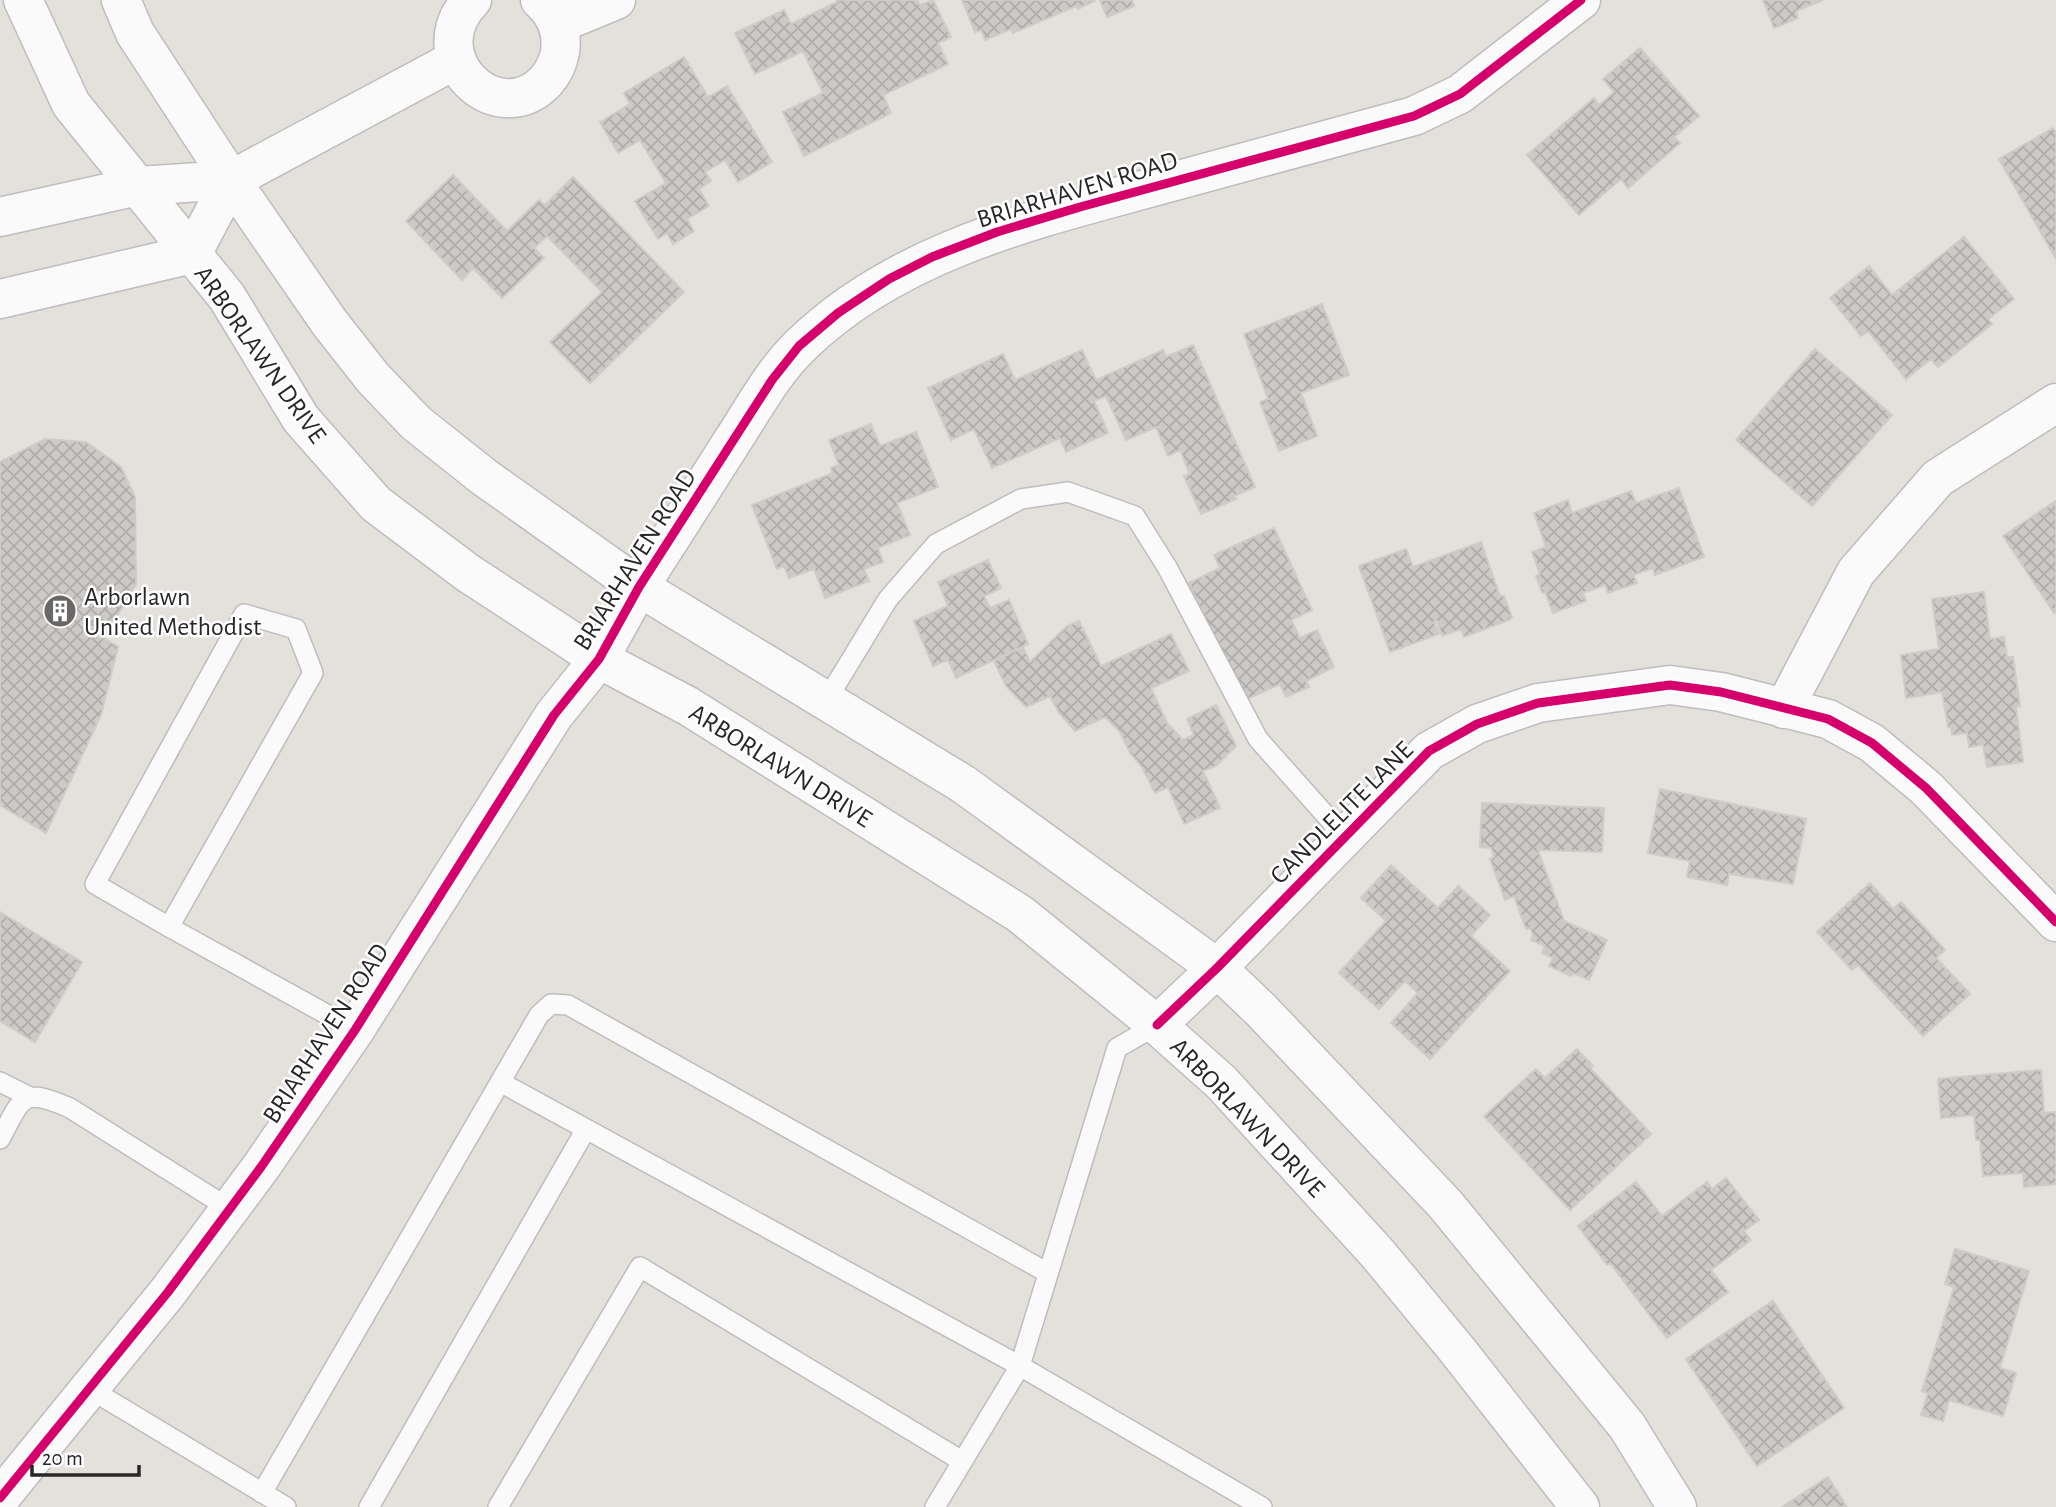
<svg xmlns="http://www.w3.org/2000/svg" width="2056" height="1507" viewBox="0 0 2056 1507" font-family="'Alegreya Sans',sans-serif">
	<defs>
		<pattern id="building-cross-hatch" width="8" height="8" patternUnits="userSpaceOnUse" patternTransform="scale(1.75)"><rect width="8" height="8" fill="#ccc9c6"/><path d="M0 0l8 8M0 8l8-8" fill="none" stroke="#afadaa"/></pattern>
	</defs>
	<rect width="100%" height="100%" fill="#e4e0dc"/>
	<!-- building -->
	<path fill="url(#building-cross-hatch)" stroke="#cfccc8" stroke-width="2" d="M837,0H917L920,5L933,0L951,37L938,43L948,64L883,95L891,113L804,156L783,112L823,93L803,51L755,74L735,33L784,10L791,24L837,2Z
		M962,0H1096L1078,9L1076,6L1013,33L1011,29L985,40L981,30L975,32Z
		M1100,0H1132L1134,6L1107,17Z
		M1763,0H1823L1796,11L1798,18L1774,28Z
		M1640,48L1699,116L1674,137L1680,143L1628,188L1621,179L1579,215L1527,155L1594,98L1599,105L1614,92L1603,79Z
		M684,57L708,97L727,86L772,162L738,182L725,160L705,172L711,181L699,189L709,206L687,219L694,231L673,244L667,233L658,239L635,201L666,183L640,140L618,153L600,122L630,104L624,93Z
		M2053,128L2056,133V259L1999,159Z
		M453,175L507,231L539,200L545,205L573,177L684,292L590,383L550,342L602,292L547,236L534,248L544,258L502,298L473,268L462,280L406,221Z
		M1964,237L2014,299L1988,319L1992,324L1938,367L1931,359L1906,379L1868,331L1861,336L1830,298L1869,266L1892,295Z
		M1322,304L1349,375L1301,393L1317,436L1279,451L1260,402L1268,399L1244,334Z
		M1193,345L1255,487L1234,496L1236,499L1201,514L1184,476L1190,474L1180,450L1168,456L1156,427L1126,440L1106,396L1094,401L1108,433L1066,452L1060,438L992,468L974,429L951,440L928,388L1003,354L1015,380L1082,350L1096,380L1163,350L1166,357Z
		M1815,349L1892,415L1812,506L1736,440Z
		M871,424L880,446L916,432L938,487L897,503L910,535L878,548L883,562L864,569L869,581L825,598L814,569L789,578L784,566L777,569L752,505L833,473L831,468L839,465L829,440Z
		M45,439L86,442L121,467L135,497L136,584L104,638L118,647L101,715L46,833L0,805V462Z
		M1679,488L1704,557L1655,575L1653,568L1633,575L1637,583L1608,593L1605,585L1583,593L1586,601L1553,613L1545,592L1542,593L1536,576L1540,574L1532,552L1546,547L1534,513L1568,500L1572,513L1631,491L1636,503Z
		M2056,501V611L2054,613L2003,536Z
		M1274,528L1312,610L1291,620L1300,638L1317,630L1334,667L1306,681L1309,687L1286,697L1280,684L1243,701L1189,583L1220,568L1214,555Z
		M1481,542L1500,596H1504L1512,617L1509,620L1464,637L1461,629L1442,636L1437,621L1434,622L1439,634L1390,652L1359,566L1406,549L1413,567Z
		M988,560L1001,588L984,596L990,608L1009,600L1028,644L956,678L948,660L933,666L914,621L948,606L938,582Z
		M1984,592L1990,639L2004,637L2007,657H2013L2020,706L2016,707L2023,762L1987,767L1983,745L1969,747L1967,733L1952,735L1951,727H1948L1942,692L1906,698L1901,655L1939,649L1932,599Z
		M1079,621L1101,666L1171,634L1189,671L1151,688L1167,723L1183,740L1194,735L1187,719L1216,705L1236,746L1216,766L1203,771L1220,808L1184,824L1168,787L1155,793L1142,767L1130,753L1120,732L1105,717L1075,731L1059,713L1050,696L1026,707L1006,686L994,661L1023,647L1030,662L1067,626Z
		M1660,789L1806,819L1793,884L1729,874L1727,885L1687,877L1690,861L1648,853Z
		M1482,803L1604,808L1602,852L1538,850L1564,921L1607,940L1589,980L1573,973L1571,976L1549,966L1553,958L1542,953L1545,946L1531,940L1533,935L1530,928L1526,929L1514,896L1505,900L1490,859L1494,857L1491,848L1480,847Z
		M1391,865L1438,908L1458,886L1490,915L1471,936L1510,971L1430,1059L1391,1023L1418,993L1405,981L1379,1009L1339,973L1386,921L1361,898Z
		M1870,883L1893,909L1901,902L1945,950L1936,958L1970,994L1923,1036L1858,965L1852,970L1817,932Z
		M0,912L82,962L35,1042L0,1021Z
		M1577,1049L1593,1066L1590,1068L1651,1134L1570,1210L1484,1116L1536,1069L1545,1078Z
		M2041,1070L2044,1113L2056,1112V1184L2024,1187L2023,1173L1983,1176L1980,1140H1976L1974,1115L1941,1118L1938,1079Z
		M1726,1178L1759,1220L1744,1231L1751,1240L1711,1270L1728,1292L1667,1338L1610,1263L1607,1265L1578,1226L1636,1182L1662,1216L1707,1182L1712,1189Z
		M1955,1249L2029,1271L2000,1368L2016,1373L2003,1416L1949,1400L1943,1421L1921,1415L1928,1393L1922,1391L1954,1287L1945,1284Z
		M1773,1301L1844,1408L1757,1466L1686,1359Z
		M1828,1477L1847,1507H1782Z"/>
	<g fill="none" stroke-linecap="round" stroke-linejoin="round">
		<defs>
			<path id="service" d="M826,701L888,599L936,544L1021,499L1068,492L1135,516L1167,567L1258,739L1345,837
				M169,927L95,884L244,614L296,629L313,673L169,927L355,1030
				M1157,1025L1117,1048L1020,1366L1262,1507
				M0,1082L30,1097
				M500,1082L1020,1366L935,1507
				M0,1139C23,1096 22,1087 70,1108L230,1209
				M90,1389L286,1507
				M262,1493L539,1015L551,1004L568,1005L1048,1273
				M369,1507L586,1129
				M498,1507L640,1267L962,1461"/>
			<path id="minor" d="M472,0C417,56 497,133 546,81C553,73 558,63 560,52C563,31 556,14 540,0
				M558,24L616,0
				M231,180L455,60
				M639,587C671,538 702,489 733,440C754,408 773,372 801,345C899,250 1036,219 1164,184C1247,162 1330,139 1414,116L1460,94L1581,0
				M1784,709L1856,572L1938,478L2056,403
				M1157,1025L1217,968L1429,751L1477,724L1538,703L1670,685L1721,692L1828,719L1872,743L1926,788L2056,922"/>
			<path id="tertiary" d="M0,217L138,186L231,180
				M0,299L192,254L231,180
				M0,1498L168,1292L261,1167L355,1030L554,715L599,659L639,587"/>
			<path id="secondary" d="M23,0L71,104L227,297L301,419L376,504L468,573L599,659L688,706L1020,914L1157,1025L1221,1082L1378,1254L1458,1351L1580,1507
				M121,0L135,33L231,180L329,322L373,378L416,423L484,477L639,587L963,784L1217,968L1261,1010L1445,1204L1627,1426L1677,1507"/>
		</defs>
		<!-- service casing -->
		<use href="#service" stroke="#bebdbe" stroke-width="22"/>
		<!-- minor casing -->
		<use href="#minor" stroke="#bebdbe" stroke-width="41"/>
		<!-- tertiary casing -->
		<use href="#tertiary" stroke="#bebdbe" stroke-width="41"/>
		<!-- secondary casing -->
		<use href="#secondary" stroke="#bebdbe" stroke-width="41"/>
		<!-- service -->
		<use href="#service" stroke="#fbfafa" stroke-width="19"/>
		<!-- minor -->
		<use href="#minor" stroke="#fbfafa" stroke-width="38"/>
		<!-- tertiary -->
		<use href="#tertiary" stroke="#fbfafa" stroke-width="38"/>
		<!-- secondary -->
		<use href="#secondary" stroke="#fbfafa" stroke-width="38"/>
		<defs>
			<path id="cycleway" d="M1157,1025L1217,968L1429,751L1477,724L1538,703L1670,685L1721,692L1828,719L1872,743L1926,788L2056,922
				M0,1498L168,1292L261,1167L355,1030L554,715L599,659L639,587L772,380L799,346L838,313L889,279L932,257L997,232L1080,207L1414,116L1460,94L1581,0"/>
		</defs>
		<!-- cycleway casing -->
		<use href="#cycleway" stroke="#fff" stroke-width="13"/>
		<!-- cycleway -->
		<use href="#cycleway" stroke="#d6006c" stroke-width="9"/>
	</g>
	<!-- icons -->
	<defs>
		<symbol id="building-disc" viewBox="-11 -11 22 22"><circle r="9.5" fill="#696866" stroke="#fff"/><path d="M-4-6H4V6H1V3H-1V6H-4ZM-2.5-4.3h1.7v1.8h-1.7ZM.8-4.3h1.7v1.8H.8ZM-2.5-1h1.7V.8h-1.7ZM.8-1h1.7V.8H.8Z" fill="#fff"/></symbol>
	</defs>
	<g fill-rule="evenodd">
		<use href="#building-disc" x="41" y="592" width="38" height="38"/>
	</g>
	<g text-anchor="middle" stroke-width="5" stroke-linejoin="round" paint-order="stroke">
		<!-- street labels -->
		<g font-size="26" fill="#272727" stroke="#fff">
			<text transform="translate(1077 189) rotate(-17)" y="9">BRIARHAVEN ROAD</text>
			<text transform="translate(261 354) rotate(55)" y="9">ARBORLAWN DRIVE</text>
			<text transform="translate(634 559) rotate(-58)" y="9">BRIARHAVEN ROAD</text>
			<text transform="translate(781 765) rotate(32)" y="9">ARBORLAWN DRIVE</text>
			<text transform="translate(1341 812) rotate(-45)" y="9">CANDLELITE LANE</text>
			<text transform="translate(325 1033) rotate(-57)" y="9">BRIARHAVEN ROAD</text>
			<text transform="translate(1248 1117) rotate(46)" y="9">ARBORLAWN DRIVE</text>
		</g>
		<!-- poi labels -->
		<g font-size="26" fill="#272727" stroke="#fff" text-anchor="start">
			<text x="84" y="605">Arborlawn<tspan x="84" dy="30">United Methodist</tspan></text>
		</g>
	</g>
	<!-- scale -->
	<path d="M32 1465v10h107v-10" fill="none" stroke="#272727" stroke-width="3.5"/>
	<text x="42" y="1465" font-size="21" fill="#272727" stroke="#ffffff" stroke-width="5" paint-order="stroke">20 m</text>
</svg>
